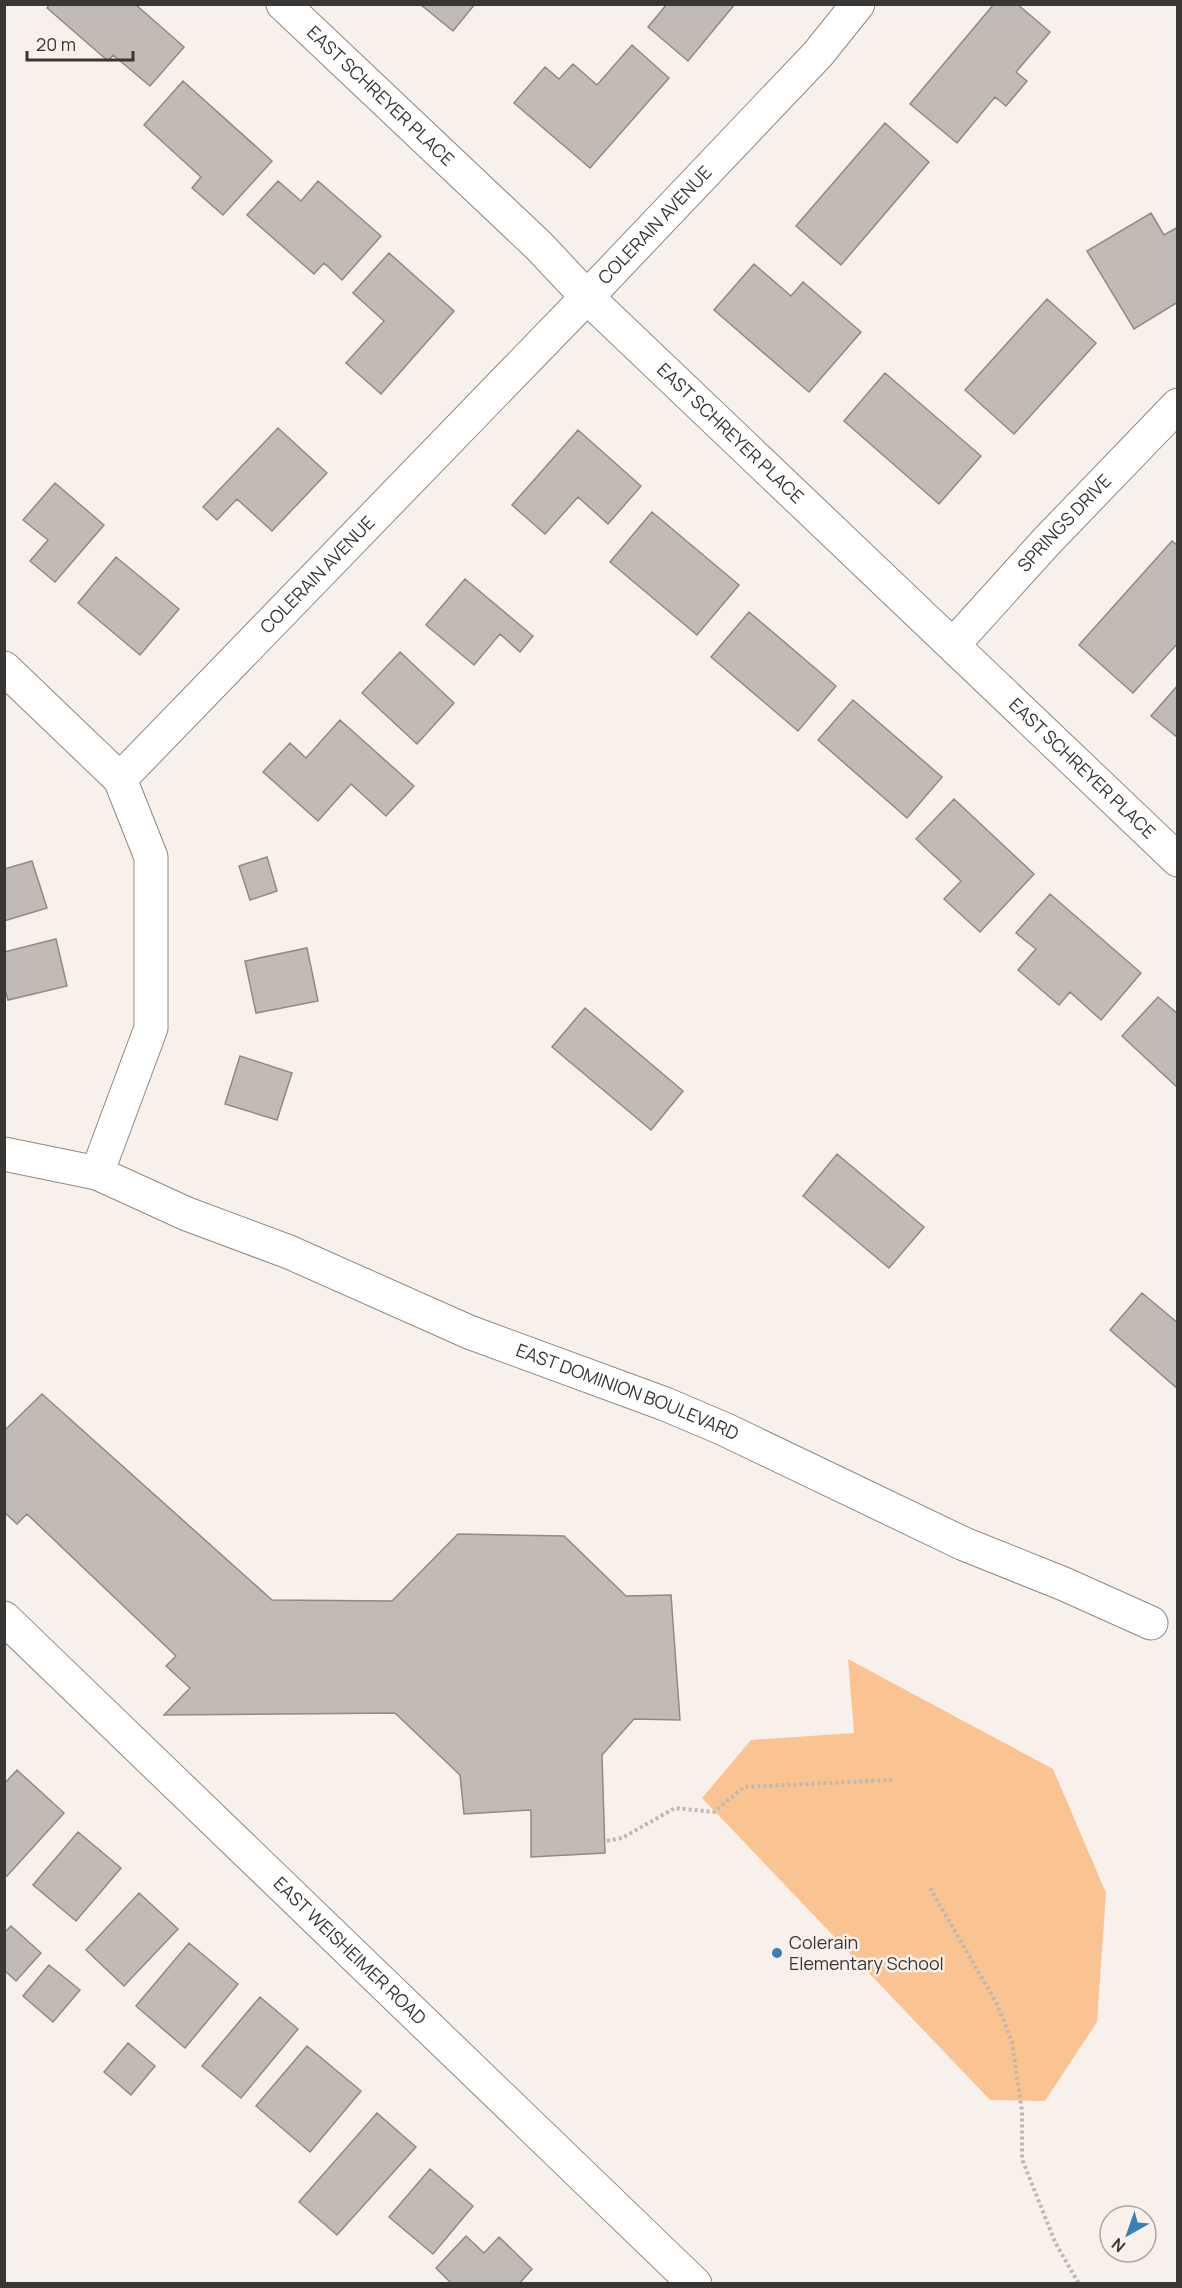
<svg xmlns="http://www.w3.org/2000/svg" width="1182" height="2288" viewBox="0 0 1182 2288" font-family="Manrope,sans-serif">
	<rect width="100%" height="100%" fill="#f8f1eb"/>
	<!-- green -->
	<path fill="#fac492" d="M848,1659L1053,1769L1106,1893L1097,2022L1045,2101L990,2100L702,1798L751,1740L854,1733Z"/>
	<!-- building -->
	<path fill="#c1bab5" stroke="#908a84" stroke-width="1.5" d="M50,4H135L184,47L150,86L113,55L108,61L47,8Z
		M420,4H475L453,31Z
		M667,4H735L688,61L648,27Z
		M994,4H1017L1050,32L1016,72L1027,81L1006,106L995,97L957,143L910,104Z
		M632,45L669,78L590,168L514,103L545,67L559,79L573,64L597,85Z
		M183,81L272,161L223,215L192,188L201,177L144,125Z
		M885,123L929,162L841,265L796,226Z
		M278,181L301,201L318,181L381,236L342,280L324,263L314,274L247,215Z
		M1151,213L1164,235L1178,227V302L1134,329L1087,251Z
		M389,253L454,311L381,394L346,363L384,321L353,293Z
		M754,264L791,296L803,282L861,332L809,392L714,310Z
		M1047,299L1096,343L1014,434L965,390Z
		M885,373L981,456L939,504L844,421Z
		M278,428L327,473L272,531L237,499L217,520L203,507Z
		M578,430L641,486L608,524L578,497L545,534L512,505Z
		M55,483L104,525L55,582L30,561L48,540L23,520Z
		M652,512L739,585L697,635L610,562Z
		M1172,541L1178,546V643L1133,693L1079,645Z
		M116,557L179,609L140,655L78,603Z
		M465,579L533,636L520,652L500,634L474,665L426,625Z
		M749,612L836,686L798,731L711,657Z
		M400,652L454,703L417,744L362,693Z
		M1178,685V738L1151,716Z
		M853,700L942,777L907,818L818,740Z
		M340,720L414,786L386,816L351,784L318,821L263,772L290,743L306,758Z
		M954,799L1034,874L980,932L944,899L961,881L916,839Z
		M267,857L277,891L250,900L239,866Z
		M32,861L47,908L4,921V869Z
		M1050,894L1141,973L1101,1020L1070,992L1059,1005L1018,970L1036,949L1016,933Z
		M56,939L67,986L8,1000L4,986V952Z
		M307,948L318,1001L256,1013L245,961Z
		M1158,997L1178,1014V1088L1122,1036Z
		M585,1008L683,1091L651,1130L552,1047Z
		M240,1056L292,1073L277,1120L225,1104Z
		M837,1154L924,1227L889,1268L803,1196Z
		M1142,1293L1178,1323V1389L1110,1330Z
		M42,1394L272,1600L392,1601L458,1534L564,1536L626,1596L671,1595L680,1720L634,1719L602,1755L605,1853L531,1857V1810L464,1814L460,1775L395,1713L164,1715L190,1688L166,1666L176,1656L27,1514L17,1524L4,1512V1431Z
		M17,1770L64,1813L7,1876L4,1874V1784Z
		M78,1832L121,1868L76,1921L33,1885Z
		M139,1893L178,1929L124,1986L86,1950Z
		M11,1926L41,1953L16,1981L4,1970V1933Z
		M189,1943L238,1984L185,2048L136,2006Z
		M49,1965L80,1990L53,2022L23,1996Z
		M260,1997L298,2029L241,2098L202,2066Z
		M128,2043L155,2066L131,2095L104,2072Z
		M307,2046L361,2091L310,2152L256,2106Z
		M377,2113L416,2147L337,2235L299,2202Z
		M430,2169L473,2206L433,2254L389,2217Z
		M466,2236L484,2253L499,2237L532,2269L519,2284H452L436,2268Z"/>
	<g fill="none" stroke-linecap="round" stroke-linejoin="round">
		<defs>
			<g id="minor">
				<path id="s1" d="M283,4L539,246L587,297L1178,860"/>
				<path id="s2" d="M953,645L1046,542L1178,405"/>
				<path d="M4,668L120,779L151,857V1028L97,1173"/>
				<path id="s3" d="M120,779L587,297L818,54L858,4"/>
				<path id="s4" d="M4,1154L97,1173L187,1214L289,1252L469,1332L665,1404L724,1429L964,1544L1064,1584L1151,1623"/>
				<path id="s5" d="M4,1618L695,2284"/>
			</g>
		</defs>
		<!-- minor casing -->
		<use href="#minor" stroke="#8f8983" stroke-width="35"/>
		<!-- path -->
		<path stroke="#beb8b3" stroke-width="4" stroke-dasharray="3 3" stroke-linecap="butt" d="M601,1842L622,1838L675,1808L714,1812L744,1787L892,1780
			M930,1888L997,2004L1012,2042L1022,2111V2159L1055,2242L1079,2284"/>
		<!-- minor -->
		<use href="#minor" stroke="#fff" stroke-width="33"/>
	</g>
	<!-- markers -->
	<circle fill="#3980b5" stroke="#f8f1eb" stroke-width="2" cx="777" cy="1953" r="6"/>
	<g text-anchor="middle" stroke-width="5" stroke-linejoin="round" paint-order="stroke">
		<!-- street labels -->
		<g font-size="18" fill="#393634" stroke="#f8f1eb">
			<text dy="6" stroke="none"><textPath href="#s1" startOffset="134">EAST SCHREYER PLACE</textPath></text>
			<text dy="6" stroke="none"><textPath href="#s3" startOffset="770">COLERAIN AVENUE</textPath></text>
			<text dy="6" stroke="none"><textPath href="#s1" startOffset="620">EAST SCHREYER PLACE</textPath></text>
			<text dy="6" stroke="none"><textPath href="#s2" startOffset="165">SPRINGS DRIVE</textPath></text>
			<text dy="6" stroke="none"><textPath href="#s3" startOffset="284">COLERAIN AVENUE</textPath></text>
			<text dy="6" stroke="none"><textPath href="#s1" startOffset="1106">EAST SCHREYER PLACE</textPath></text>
			<text dy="6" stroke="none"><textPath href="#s4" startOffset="669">EAST DOMINION BOULEVARD</textPath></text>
			<text dy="6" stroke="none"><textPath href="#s5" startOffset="480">EAST WEISHEIMER ROAD</textPath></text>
		</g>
		<!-- poi labels -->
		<g font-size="18" fill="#393634" stroke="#f8f1eb" text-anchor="start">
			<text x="789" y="1949">Colerain<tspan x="789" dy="21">Elementary School</tspan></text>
		</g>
	</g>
	<!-- border -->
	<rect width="1182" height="2288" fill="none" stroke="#393634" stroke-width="12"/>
	<!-- north arrow -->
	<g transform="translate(1128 2234) rotate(220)"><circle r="28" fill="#f8f1eb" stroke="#aca6a2" stroke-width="1.5"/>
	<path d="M0-4.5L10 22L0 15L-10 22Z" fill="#3980b5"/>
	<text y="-9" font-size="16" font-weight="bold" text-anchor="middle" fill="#393634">N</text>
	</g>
	<!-- scale -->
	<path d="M27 51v9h106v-9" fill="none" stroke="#393634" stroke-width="3"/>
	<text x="36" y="51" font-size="18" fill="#393634" stroke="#f8f1eb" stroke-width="4.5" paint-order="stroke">20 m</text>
</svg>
